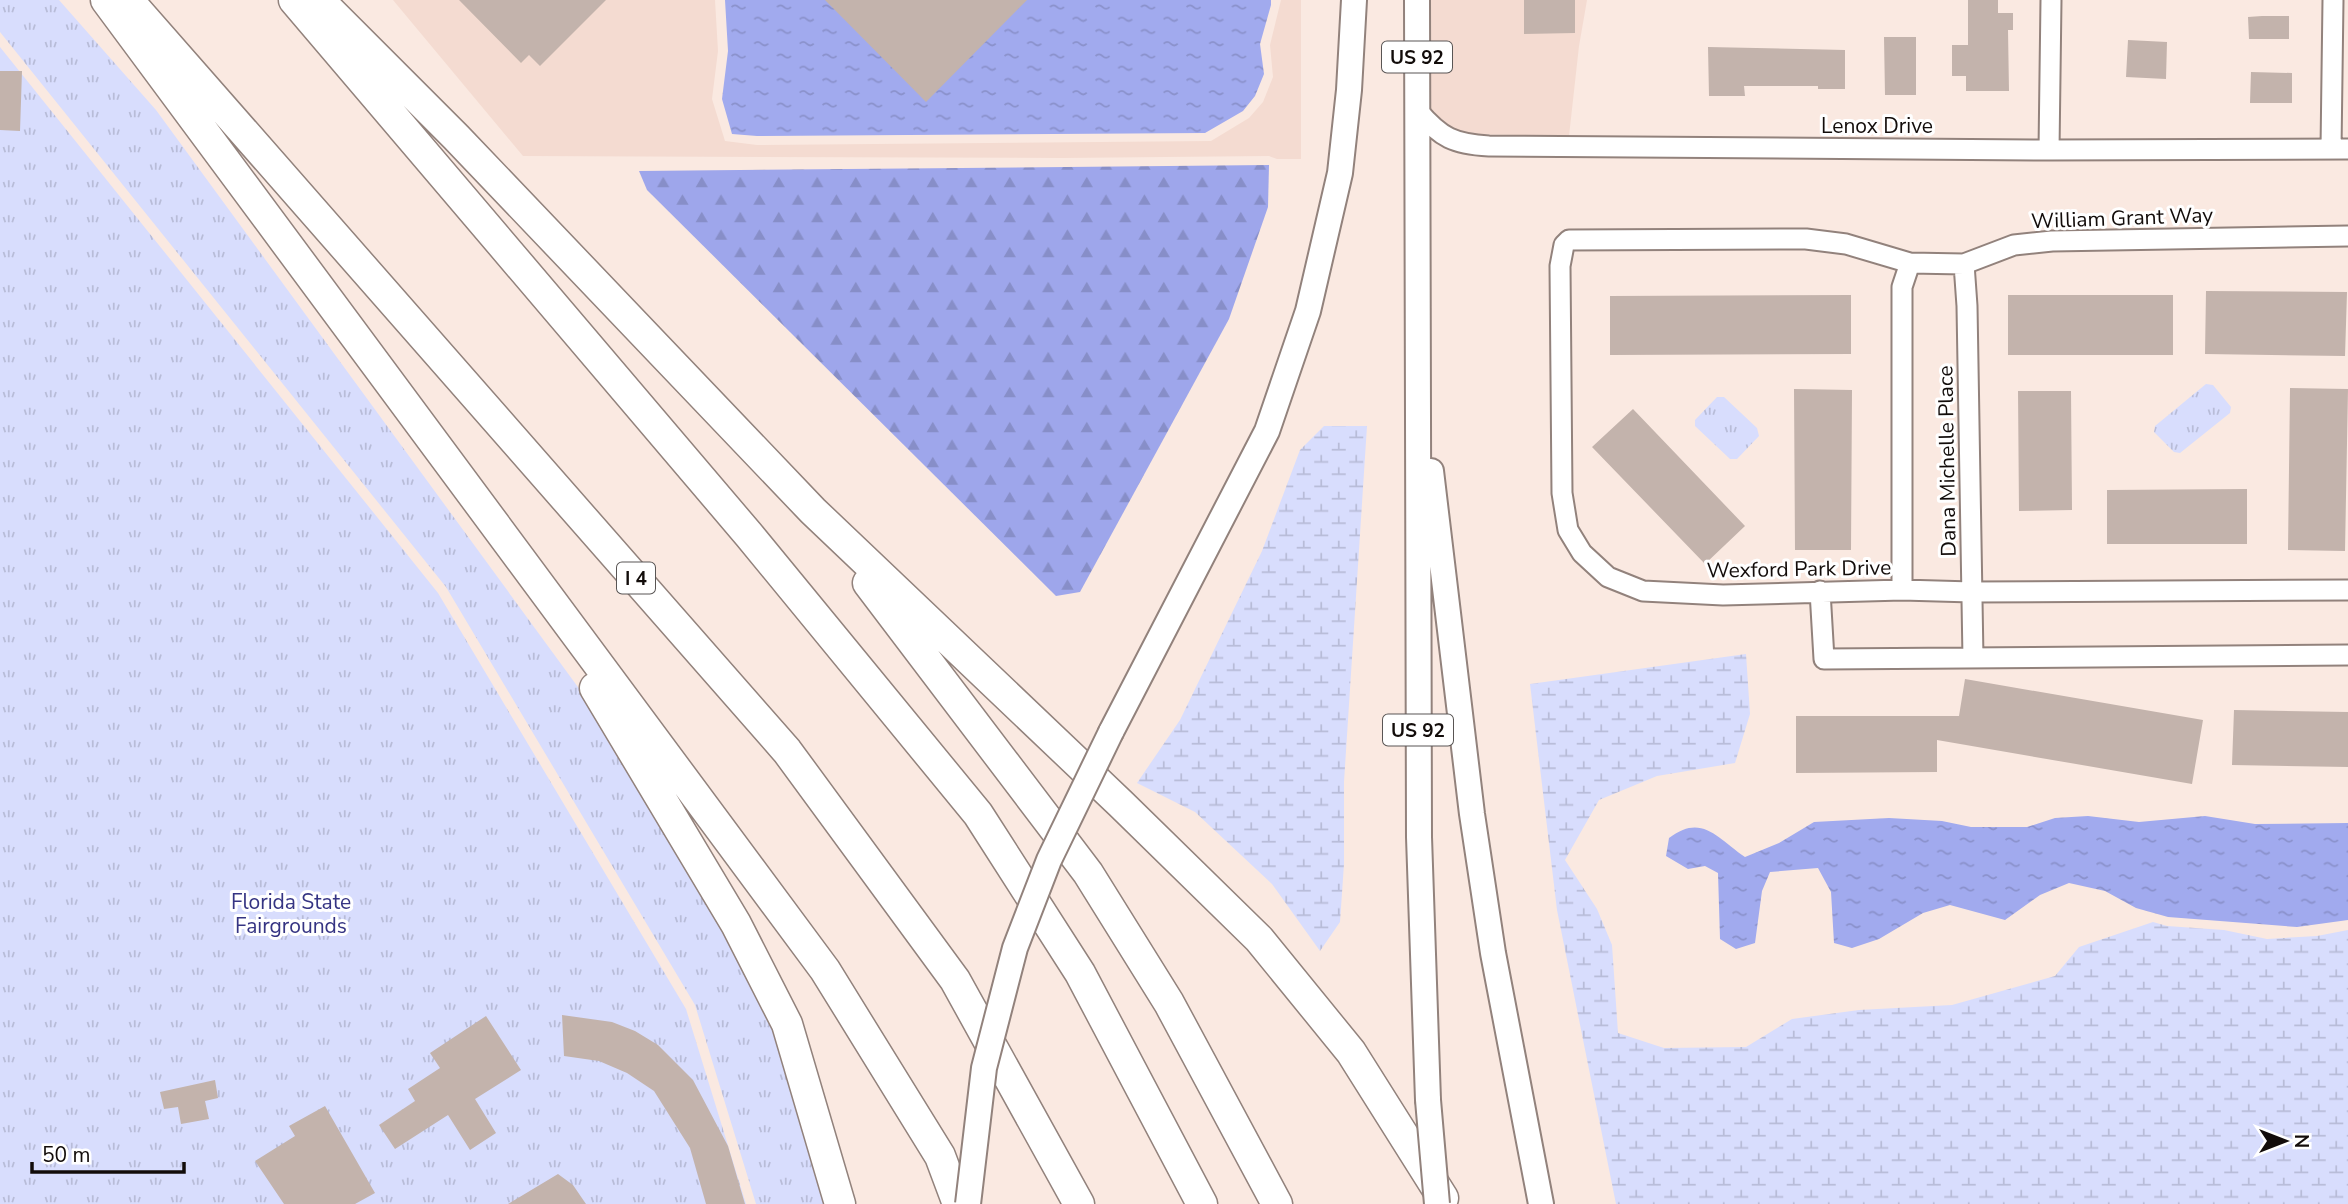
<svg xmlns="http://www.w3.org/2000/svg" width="2348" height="1204" viewBox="0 0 2348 1204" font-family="'Nunito Sans',sans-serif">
	<defs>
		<pattern id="forest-firs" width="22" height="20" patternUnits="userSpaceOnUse" patternTransform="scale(1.75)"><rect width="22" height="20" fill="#9ea6eb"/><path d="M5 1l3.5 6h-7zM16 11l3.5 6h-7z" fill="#878ec8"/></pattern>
		<pattern id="wetland-marsh" width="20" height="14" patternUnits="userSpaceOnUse" patternTransform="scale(1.75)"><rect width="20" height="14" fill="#d8ddfd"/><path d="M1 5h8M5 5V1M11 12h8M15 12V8" fill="none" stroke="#b8bcd8"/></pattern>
		<pattern id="park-tufts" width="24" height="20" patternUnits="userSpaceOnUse" patternTransform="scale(1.75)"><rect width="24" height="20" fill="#d8ddfd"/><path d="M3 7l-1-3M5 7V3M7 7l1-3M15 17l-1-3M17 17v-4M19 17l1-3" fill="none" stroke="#b8bcd8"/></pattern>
		<pattern id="water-ripples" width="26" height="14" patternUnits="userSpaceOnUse" patternTransform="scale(1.75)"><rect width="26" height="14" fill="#a1aaee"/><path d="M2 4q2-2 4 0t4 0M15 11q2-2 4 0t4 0" fill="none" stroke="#8a91cb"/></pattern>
	</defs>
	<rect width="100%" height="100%" fill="#fae9e1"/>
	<!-- built -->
	<path fill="#f4dbd1" d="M393,0H715L718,51L712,99L725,141L757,145L1211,141L1249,118L1263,102L1273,77L1270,45L1281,0H1301V159H1277L1269,156L1062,158L523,156Z
		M1428,0H1587L1579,46L1569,136L1470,134L1452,129L1437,116L1429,108Z"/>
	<!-- forest -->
	<path fill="url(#forest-firs)" d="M1269,165L1268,207L1229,319L1080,592L1056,596L647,190L639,171Z"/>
	<!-- wetland -->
	<path fill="url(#wetland-marsh)" d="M1324,426H1367L1344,782V864L1340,922L1320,951L1272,884L1195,812L1137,783L1180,720L1262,551L1300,450Z
		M1746,654L1750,714L1735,763L1657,776L1599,800L1565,860L1597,909L1612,945L1618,1033L1664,1048L1746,1047L1792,1019L1859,1010L1952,1005L2055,976L2079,947L2153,922L2167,926L2224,930L2267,939L2317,936L2348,930V1204H1616L1557,910L1530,684Z"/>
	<!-- park -->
	<path fill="url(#park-tufts)" d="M0,0H59L156,110L594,709L725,929L776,1028L828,1204H756L695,1005L446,587L0,32Z
		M0,47L438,593L686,1009L746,1204H0Z
		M2206,384L2213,385L2231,407L2230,413L2180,453L2174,452L2154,432L2155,426Z
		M1717,397H1724L1757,428L1759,436L1737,459H1730L1695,426V420Z"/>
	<!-- water -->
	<path fill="url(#water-ripples)" d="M725,0H1271V5L1260,44L1264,74L1255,96L1243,111L1205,133L757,136L732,134L722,99L728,51Z
		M2088,816L2139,822L2205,816L2255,824L2348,823V920L2297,927L2168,917L2136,908L2105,891L2069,883L2040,895L2005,920L1950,905L1923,913L1879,939L1852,948L1834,943L1831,892L1818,868L1770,872L1762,891L1755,943L1736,949L1720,939L1718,873L1705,866L1688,869L1666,856L1669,838C1702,813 1717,838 1745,857L1779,843L1814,822L1889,818L1942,821L1971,827H2027L2055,818Z"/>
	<!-- building -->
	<path fill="#c3b3ac" d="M459,0H606L540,66L529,55L521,63Z
		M825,0H1027L926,102Z
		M1524,0H1575V33L1524,34Z
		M1968,0H1998V13H2013V30H2008L2009,91H1966V76H1952V45H1968Z
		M2262,16H2289V39H2249L2248,17Z
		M1884,37H1916V95H1885Z
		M2128,40L2167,42L2166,79L2126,77Z
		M1708,47L1845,50V89H1818V86H1744L1745,96H1709Z
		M0,71H22L20,131L0,130Z
		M2251,72L2292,73V103H2250Z
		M2206,291L2347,292L2345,356L2205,354Z
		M1851,295V354L1610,355V296Z
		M2008,295H2173V355H2008Z
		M2290,388L2348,389L2345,551L2288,550Z
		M1794,389L1852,390L1851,550H1795Z
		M2018,391H2071L2072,510L2019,511Z
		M1633,409L1745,526L1705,564L1592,447Z
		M2247,489V544H2107V490Z
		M1965,679L2203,720L2192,784L1937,740V772L1796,773V716H1959Z
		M2234,710L2348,712V767L2232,765Z
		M562,1015L612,1022L635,1031L658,1045L693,1080L728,1146L745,1204H706L690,1148L654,1091L627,1073L599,1061L564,1056Z
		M486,1016L521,1070L475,1099L496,1133L470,1150L448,1115L395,1149L379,1125L415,1101L408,1089L440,1068L430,1053Z
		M215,1080L218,1098L205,1101L209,1119L181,1124L178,1107L164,1109L160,1092Z
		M325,1106L375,1193L355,1204H284L255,1161L295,1136L289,1126Z
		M558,1174L573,1185L586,1204H508Z"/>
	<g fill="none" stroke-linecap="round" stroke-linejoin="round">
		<defs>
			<path id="minor" d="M1418,111C1441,138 1454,144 1489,146L2049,150L2348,149
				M2331,149L2333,0
				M2049,150L2051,0
				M2348,236L2052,241L2014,245L1964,264L1910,263L1846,244L1806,239L1569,240L1564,245L1560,266L1562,493L1568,530L1582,553L1608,577L1643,591L1723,595L1902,590L1972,592L2348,590
				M1964,264L1967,306L1973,658
				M1902,590V287L1910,263
				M1820,591L1824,659L2348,655"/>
			<path id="major" d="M1417,0L1419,837L1428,1100
				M1431,471L1472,814L1493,953L1541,1204
				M1111,732L1267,431L1308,311L1340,173L1349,90L1354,0"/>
			<path id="highway" d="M106,0L825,970L940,1156L958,1204
				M128,0L787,751L955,980L1079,1204
				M294,0L749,535L978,814L1080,973L1202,1204
				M319,0L456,137L813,511L1121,804L1259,939L1351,1052L1443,1198
				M868,583L1088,873L1169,1003L1277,1204
				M595,688L736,924L787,1024L840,1204"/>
		</defs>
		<!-- minor casing -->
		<use href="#minor" stroke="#92827c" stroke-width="23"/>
		<!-- major casing -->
		<use href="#major" stroke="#92827c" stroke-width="28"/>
		<!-- highway casing -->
		<use href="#highway" stroke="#92827c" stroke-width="33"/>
		<!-- minor -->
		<use href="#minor" stroke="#fff" stroke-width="19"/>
		<!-- major -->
		<use href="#major" stroke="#fff" stroke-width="24"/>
		<!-- highway -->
		<use href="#highway" stroke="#fff" stroke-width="30"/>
		<defs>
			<path id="major-bridge" d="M1428,1100L1437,1204
				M968,1204L984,1068L1015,948L1049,860L1111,732"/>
		</defs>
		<!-- major-bridge casing -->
		<use href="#major-bridge" stroke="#92827c" stroke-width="28" stroke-linecap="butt"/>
		<!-- major-bridge -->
		<use href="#major-bridge" stroke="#fff" stroke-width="24"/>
	</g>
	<g text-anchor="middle" stroke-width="6" stroke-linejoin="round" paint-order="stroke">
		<!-- shield labels -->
		<g fill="#fff" stroke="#595554" stroke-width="2">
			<rect x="1382" y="41.5" width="70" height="31" rx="5"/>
			<rect x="617" y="562.5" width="38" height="31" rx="5"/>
			<rect x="1383" y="714.5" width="70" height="31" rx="5"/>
		</g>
		<g font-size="19" font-weight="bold" fill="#120c0a">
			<text x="1417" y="64">US 92</text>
			<text x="636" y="585">I 4</text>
			<text x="1418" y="737">US 92</text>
		</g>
		<!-- street labels -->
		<g font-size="21" fill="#120c0a" stroke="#fff">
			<text x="1877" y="133">Lenox Drive</text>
			<text transform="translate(2122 218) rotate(-2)" y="7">William Grant Way</text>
			<text transform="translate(1947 461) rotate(-91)" y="7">Dana Michelle Place</text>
			<text transform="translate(1799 569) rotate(-1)" y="7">Wexford Park Drive</text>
		</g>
		<!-- park labels -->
		<g font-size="21" fill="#353483" stroke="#fff">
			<text x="291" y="909">Florida State<tspan x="291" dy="24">Fairgrounds</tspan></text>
		</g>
	</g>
	<!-- north arrow -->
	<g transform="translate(2285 1141) rotate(90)" stroke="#ffffff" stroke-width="5" paint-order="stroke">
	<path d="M0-5L12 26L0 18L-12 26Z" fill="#120c0a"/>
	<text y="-10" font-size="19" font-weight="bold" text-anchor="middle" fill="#120c0a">N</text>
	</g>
	<!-- scale -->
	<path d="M32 1162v10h152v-10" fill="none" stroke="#120c0a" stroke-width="3.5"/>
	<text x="42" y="1162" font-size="21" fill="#120c0a" stroke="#ffffff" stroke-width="5" paint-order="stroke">50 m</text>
</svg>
